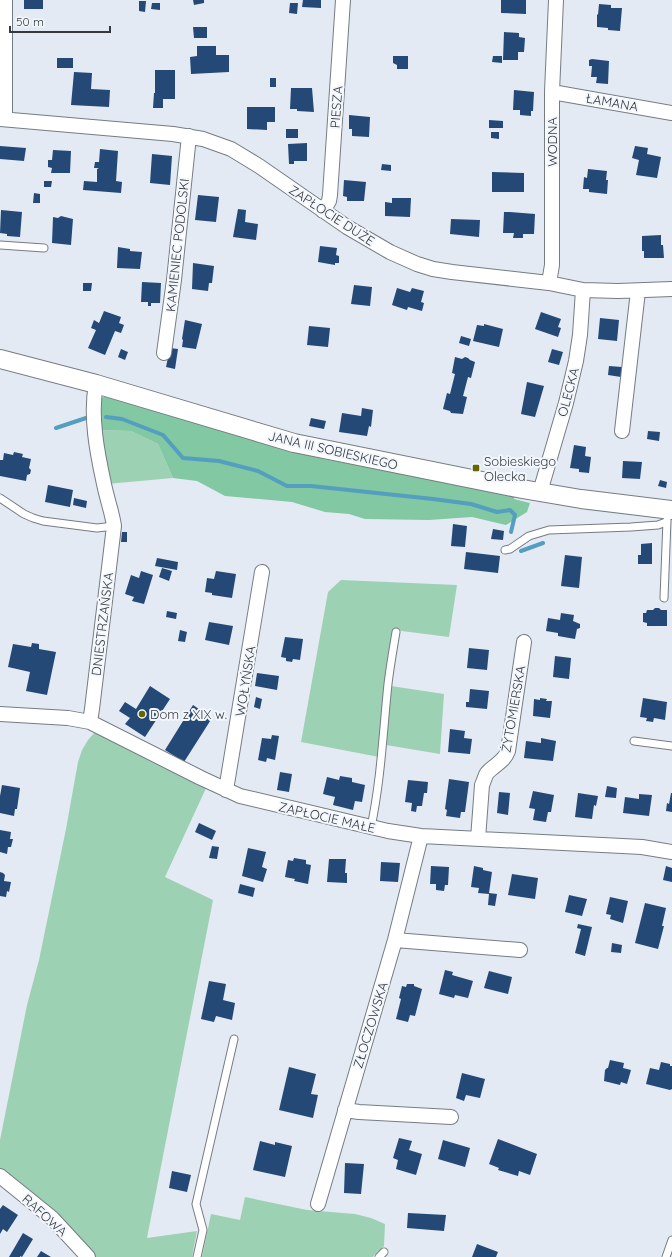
<svg xmlns="http://www.w3.org/2000/svg" width="672" height="1257" viewBox="0 0 672 1257" font-family="Quicksand,sans-serif">
	<rect width="100%" height="100%" fill="#e4eaf3"/>
	<!-- green -->
	<path fill="#9dd1b4" d="M99,430L131,431L158,444L173,478L107,484Z
		M341,580L457,585L449,637L394,630L379,757L301,742L328,592Z
		M391,686L444,694L440,754L386,745Z
		M95,732L207,786L165,877L213,900L147,1238L197,1231L192,1257H93L0,1170V1140L27,1005L39,960L66,829L78,762L82,750L88,740Z
		M245,1197L307,1210L355,1214L371,1218L385,1224L384,1246L374,1255L373,1257H202L211,1214L240,1220Z"/>
	<!-- forest -->
	<path fill="#81c8a3" d="M106,396H112L261,443L329,460L514,495V499L530,503L527,512L506,525L472,517L429,520L365,519L349,514L325,512L292,502L225,496L197,481L173,478L158,444L131,431L99,430V402L101,398Z"/>
	<g fill="none" stroke-linecap="round" stroke-linejoin="round">
		<!-- stream -->
		<path stroke="#549ec0" stroke-width="4" d="M106,417L122,419L163,435L183,458L219,461L258,471L287,486H311L433,499L471,504L497,512L510,510L515,515L511,532
			M56,428L86,418
			M521,551L543,543"/>
	</g>
	<!-- building -->
	<path fill="#244977" d="M24,0H43V9H24Z
		M193,0H204V3L194,5Z
		M303,0H321V8L302,7Z
		M501,0H526V14L501,13Z
		M139,1H146L145,12L139,11Z
		M152,3H160V10L151,9Z
		M290,3H298L297,14L289,13Z
		M599,4L611,5V8H622L620,31L608,30V28L597,27V14L598,15Z
		M193,27H207V38H194Z
		M504,32L519,33V37L525,38L524,52H518V60H503Z
		M197,46H216V55H229V72L191,74L190,57L197,56Z
		M393,56H408V69H397V65L393,63Z
		M493,56H502V63L492,62Z
		M57,58H73V68H57Z
		M592,59L609,61L608,84L596,83L597,77H591L592,66H589V60Z
		M155,70H175V99H163V108H153L154,93H155Z
		M74,72L92,73L91,89L110,90L109,107L71,105Z
		M270,78H276V87H270Z
		M291,88H312L314,112L297,111V109H290Z
		M514,90L534,92L533,111H531V116L520,115V110H513Z
		M247,107H275V122H267V130L247,129Z
		M349,115L370,117L369,137L352,136V129H349Z
		M489,120L503,121V128H489Z
		M286,129H298V138H286Z
		M491,132H499V139L491,138Z
		M307,143V161H294V164H289L288,144Z
		M0,146L26,148L24,161L0,159Z
		M635,146L648,148L647,154L661,157L657,178L636,175L639,160L632,158Z
		M100,149L118,151L116,181L122,182L121,193L83,190L84,181L97,182V169L99,168H94L95,162H99Z
		M53,150L71,151L70,173H51L52,168L48,167V160H52Z
		M152,154L172,156L170,185L150,183Z
		M382,164L391,165V171L381,170Z
		M588,169L607,171L606,180H608L607,194L589,192V189H583L584,177L587,178Z
		M492,172L524,173V192H492Z
		M344,180L366,182L364,201H347V197L343,196Z
		M44,181H52L51,187H44Z
		M34,193L40,194V203H33Z
		M198,195L219,197L216,222L195,220Z
		M392,198H411L410,217L385,216V202L392,203Z
		M238,209L246,210L245,222L258,224L256,240L233,237Z
		M1,210L22,212L20,237L7,236V234L0,233Z
		M504,212H510L535,214L534,234H523V238H513L514,233H503Z
		M61,216L73,219L71,245L52,243L53,217L58,218Z
		M451,219L480,220L479,237L450,234Z
		M661,235V245H663L664,258H644V251H642V236Z
		M320,246L337,248L336,255L339,256V263H335V265L318,262Z
		M118,247L130,249V251L142,252L140,269L117,268Z
		M193,263L214,266L212,283H209L208,291L192,289Z
		M142,282L161,283L160,303H151V306H148V302H141Z
		M83,283H92L91,291H83Z
		M354,285L372,287L370,306L351,304Z
		M397,288L410,292L412,288L424,291L421,302L424,303L422,311L408,307L407,310L392,305Z
		M104,311L121,317L119,323L124,325L121,333L115,331L105,355L88,348L96,330L91,328L94,320L99,323Z
		M541,312L561,319L558,327L561,328L558,337L535,329Z
		M600,318L619,320L617,341L598,339Z
		M185,320L202,324L196,349L182,347L183,340L182,339Z
		M484,324L503,329L499,347L473,341L477,325L484,326Z
		M309,326L330,328L328,347L307,345Z
		M461,336L471,339L469,346L459,343Z
		M170,348L178,349L175,369L166,367Z
		M121,349L128,352L125,360L118,357Z
		M552,349L563,352L559,365L548,362Z
		M455,357L462,359L465,357L468,358L470,360L475,362L471,378L468,377L463,396L467,397L463,414L451,413L450,411L443,409L447,393L450,394L455,374L452,373Z
		M609,366L622,367L621,377L608,375Z
		M527,382L544,386L535,417L521,414Z
		M362,408L373,410L371,427L369,426L367,436L339,432L342,413L361,416Z
		M311,418L326,421L324,429L309,426Z
		M648,431L660,432L659,441L647,439Z
		M574,445L586,447L585,456L591,457L589,473L579,472V469L570,468Z
		M14,452L23,454L22,457L31,459L29,468L31,470L30,474L27,475L26,481L0,476V460H3L4,453L13,455Z
		M623,461L642,462L640,479L622,478Z
		M660,480L667,482L666,488L658,486Z
		M48,485L73,490L70,507L45,502Z
		M74,498L87,501L86,508L73,505Z
		M453,524L467,526L465,547L451,546Z
		M493,529L504,531L503,540L491,539Z
		M122,532H127V542H121Z
		M652,543V564H638V555H641V544Z
		M466,552L500,556L498,573L464,569Z
		M565,555L582,557L579,588L561,586Z
		M157,558L178,562L177,570L155,566Z
		M162,568L172,571L169,581L159,577Z
		M141,571L153,575L144,604L132,601L134,597L125,594L131,575L139,578Z
		M216,571L236,574L232,598L212,595V593L205,592L207,578L214,579Z
		M655,608H659L661,610H667V626H647V623L643,622V613H646L647,610H653Z
		M167,611L177,613L176,619L166,617Z
		M561,613L574,615L573,621L580,624V628L577,629L575,639L558,636V633L546,631L548,618L560,620Z
		M209,622L233,626L229,645L205,640Z
		M180,630L187,632L185,642L178,641Z
		M285,637L303,639L300,660L293,659L292,662L286,661V658L281,657Z
		M32,643L39,644V649L56,652L47,695L26,691L30,672L8,667L13,644L31,647Z
		M469,648L489,650L487,670L467,668Z
		M555,656L571,658L569,679L553,677Z
		M257,673L279,676L277,690L255,686Z
		M150,686L170,699L145,737L125,724L130,718L119,711L125,702L136,709Z
		M470,689L489,691L487,709L466,707V702H469Z
		M256,697L262,699L260,709L254,707Z
		M540,698L547,699L546,701H552L550,718L533,716L534,699L540,700Z
		M643,698L667,702L665,720L654,718L653,722L646,721L647,718L640,717Z
		M193,705L212,718L184,762L165,750Z
		M450,729L465,731L464,738L472,739L470,754L448,752Z
		M272,735L279,736L275,760L267,758L266,762L258,760L262,738L271,739Z
		M541,738L556,741L553,761L524,758L526,741L541,743Z
		M280,772L292,774L289,792L277,790Z
		M340,776L352,778V782L365,785L362,802L355,801L353,810L333,805L335,797L323,794L327,777L339,780Z
		M449,779L469,782L465,812H461L460,818L446,816L447,810L445,809Z
		M408,780L428,782L427,793H424L422,806H417L416,812L411,811L412,803L405,802Z
		M2,785L20,788L17,809H15L14,816L0,813V796Z
		M607,786L617,788L616,798L605,797Z
		M533,791L554,795L551,812H548L546,822L533,820L535,809L529,808Z
		M499,792L510,793L508,815L497,813Z
		M578,793L598,796L596,806L594,805L592,819L575,817Z
		M671,793H672V812L666,811L667,803L669,804Z
		M639,794L652,795L649,816L623,813L625,797L639,799Z
		M199,823L216,831L212,840L195,832Z
		M0,830L11,832L10,839H13L11,847H8L7,854L0,852Z
		M212,846L219,847L217,859L209,858Z
		M248,848L266,852L262,867L267,869L263,882L242,876Z
		M294,858L306,860V864L311,865L308,884L294,881L295,879L285,877L288,860L293,861Z
		M329,859H346L345,873H347V883L327,882Z
		M381,862L400,863L398,882L380,881Z
		M431,866L449,867L448,885H445L444,891L436,890V884H430Z
		M474,866L483,868V870L492,872L489,893L497,894L495,906L488,905L489,894L478,893L479,888L471,887Z
		M666,866L672,868V882L663,880Z
		M0,872L3,873L5,875L4,881L11,882L9,892L7,891L6,897L0,896Z
		M512,874L538,878L535,899L508,895Z
		M240,884L255,888L253,897L238,893Z
		M569,895L587,899L582,916L565,912Z
		M610,897L628,901L623,923L610,919L611,915L606,914Z
		M645,903L666,908L662,926H664L658,949L635,943Z
		M578,924L592,927L585,956L575,953L581,929L577,928Z
		M612,943L622,945L621,953L611,952Z
		M445,970L453,972L452,975L473,981L468,998L455,995L454,998L439,994Z
		M489,971L512,977L508,994L484,988Z
		M209,981L226,984L223,1000L235,1003L232,1020L216,1016L214,1022L201,1019Z
		M407,984H414V986L422,989L415,1016L410,1015L408,1022L396,1019L401,999L399,998L402,986L406,987Z
		M610,1060L624,1063L623,1068L631,1070L627,1084L621,1082L620,1085L604,1081L605,1070L607,1068H608Z
		M661,1062L670,1064V1066H672V1089L670,1090L646,1084L650,1068L659,1070Z
		M289,1067L316,1074L311,1094L318,1095L313,1118L279,1110Z
		M462,1073L485,1079L480,1098L466,1095L464,1101L456,1098Z
		M399,1138L412,1141L409,1150L422,1154L416,1175L396,1169L398,1160L393,1158Z
		M498,1139L537,1154L530,1175L519,1171L518,1176L498,1170L499,1168L489,1164Z
		M443,1140L470,1148L465,1167L438,1159Z
		M260,1141L275,1145V1142L292,1146L285,1177L253,1170Z
		M345,1163L364,1164L361,1194L344,1193Z
		M172,1171L191,1175L187,1192L169,1188Z
		M3,1205L18,1215L7,1232L3,1229L0,1234V1209Z
		M408,1213L446,1215L444,1231L407,1228Z
		M23,1233L33,1239L22,1257L20,1256V1257H9Z
		M477,1244L498,1252L496,1257H472Z
		M41,1251L51,1257H37Z"/>
	<g fill="none" stroke-linecap="round" stroke-linejoin="round">
		<defs>
			<path id="service" d="M0,245L44,248
				M0,498L24,514L33,518L43,521L97,528L114,526
				M505,550L510,549L529,536L549,530L631,527L658,525L666,522
				M664,598L667,520
				M634,741L672,746
				M371,827C381,780 383,732 388,684C390,667 393,650 396,632
				M197,1257L203,1230L196,1204L234,1039
				M379,1257L384,1252
				M666,1257L672,1240"/>
			<path id="minor" d="M552,92L672,113
				M0,119L173,134L203,139L231,149L259,166L347,227L390,252L417,264L433,269L452,272L549,283L583,290L618,291L672,289
				M5,119V0
				M323,211L329,201L330,195L343,0
				M549,283L552,265V92L556,0
				M164,353L174,280L189,136
				M622,431L638,291
				M540,492L566,403L576,361L580,335L583,290
				M0,714L68,718L90,722L201,778L240,796L388,831L421,836L642,847L672,852
				M90,722L92,709L114,526C112,512 107,499 104,484C97,452 90,416 96,384
				M226,790L262,572
				M478,839L482,785C484,781 485,776 487,773C494,765 504,762 508,751L524,642
				M395,940L520,950
				M345,1110L359,1112L451,1117
				M0,1176L52,1218L88,1257
				M318,1204L395,940L421,836"/>
			<path id="tertiary" d="M0,359L96,384L294,443L522,489L581,499L672,510"/>
		</defs>
		<!-- service casing -->
		<use href="#service" stroke="#767c83" stroke-width="9"/>
		<!-- minor casing -->
		<use href="#minor" stroke="#767c83" stroke-width="16"/>
		<!-- tertiary casing -->
		<use href="#tertiary" stroke="#767c83" stroke-width="20"/>
		<!-- service -->
		<use href="#service" stroke="#fff" stroke-width="7"/>
		<!-- minor -->
		<use href="#minor" stroke="#fff" stroke-width="14"/>
		<!-- tertiary -->
		<use href="#tertiary" stroke="#fff" stroke-width="18"/>
	</g>
	<!-- markers -->
	<g fill="#660" stroke="#f2f7fe" stroke-width="1.5">
		<rect x="472" y="464" width="8" height="8" rx="2"/>
		<circle cx="142" cy="714" r="4"/>
	</g>
	<g text-anchor="middle" stroke-width="4" stroke-linejoin="round" paint-order="stroke">
		<!-- street labels -->
		<g font-size="13" fill="#36383b" stroke="#f2f7fe">
			<text transform="translate(612 102) rotate(10)" y="5">ŁAMANA</text>
			<text transform="translate(336 107) rotate(-86)" y="5">PIESZA</text>
			<text transform="translate(552 142) rotate(-90)" y="5">WODNA</text>
			<text transform="translate(332 215) rotate(33)" y="5">ZAPŁOCIE DUŻE</text>
			<text transform="translate(177 245) rotate(-84)" y="5">KAMIENIEC PODOLSKI</text>
			<text transform="translate(568 392) rotate(-75)" y="5">OLECKA</text>
			<text transform="translate(333 450) rotate(13)" y="5">JANA III SOBIESKIEGO</text>
			<text transform="translate(102 624) rotate(-83)" y="5">DNIESTRZAŃSKA</text>
			<text transform="translate(245 681) rotate(-81)" y="5">WOŁYŃSKA</text>
			<text transform="translate(513 709) rotate(-80)" y="5">ŻYTOMIERSKA</text>
			<text transform="translate(327 817) rotate(13)" y="5">ZAPŁOCIE MAŁE</text>
			<text transform="translate(370 1025) rotate(-73)" y="5">ZŁOCZOWSKA</text>
			<text transform="translate(45 1215) rotate(42)" y="5">RAFOWA</text>
		</g>
		<!-- poi labels -->
		<g font-size="13" fill="#36383b" stroke="#f2f7fe" text-anchor="start">
			<text x="484" y="466">Sobieskiego<tspan x="484" dy="15">Olecka</tspan></text>
			<text x="150" y="719">Dom z XIX w.</text>
		</g>
	</g>
	<!-- scale -->
	<path d="M10 26v6h100v-6" fill="none" stroke="#36383b" stroke-width="2"/>
	<text x="16" y="26" font-size="12" fill="#36383b" stroke="#f2f7fe" stroke-width="3" paint-order="stroke">50 m</text>
</svg>
